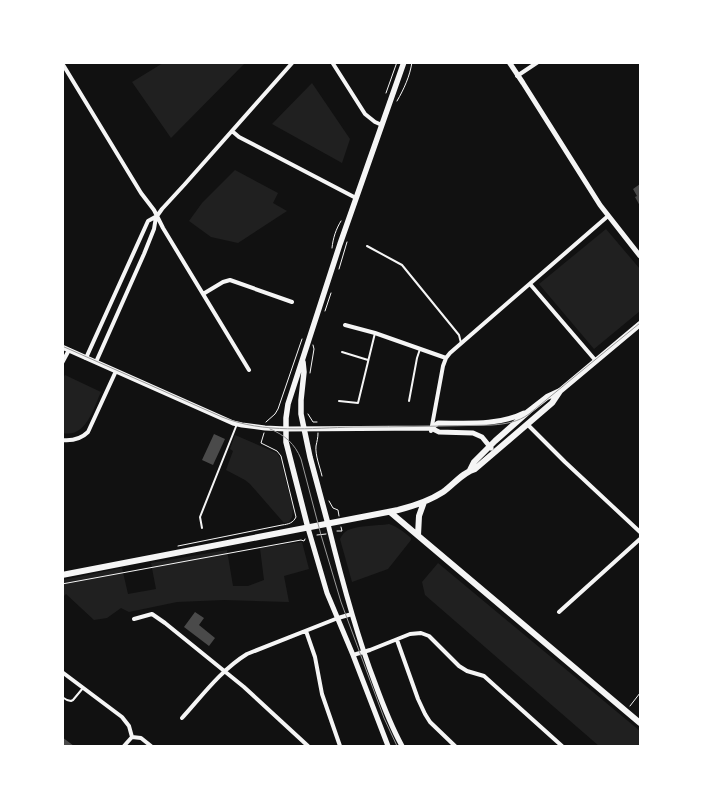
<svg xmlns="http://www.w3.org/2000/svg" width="703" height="809" viewBox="0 0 703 809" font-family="Overpass,sans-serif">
	<rect width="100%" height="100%" fill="#111"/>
	<!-- green -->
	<path fill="#202020" d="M163,63V62L245,63L171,138L132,82Z
		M312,83L350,139L342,163L272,124Z
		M235,170L278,193L273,203L287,211L238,243L211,237L189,221L202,203Z
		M606,229L640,269V311L594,349L539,284Z
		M65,375L101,392C93,409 86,438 63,433L62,379Z
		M235,435L277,453L280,458L293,508L292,517L289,522L284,523L250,484L245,480L226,470L233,451L230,449Z
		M389,524C398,527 404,532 411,538V540L388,569L352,582L340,539C342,535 344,532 348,530C360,525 376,526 389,524Z
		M302,542L309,569L284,576L289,602L224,600L177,602L129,612L121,608L107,618L94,620L66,594L63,597V580L122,568L128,594L156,589L151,563L227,550L233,586H248L264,580L260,548Z
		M438,563L640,731V746H599L425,595L422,582Z"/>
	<!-- building -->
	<path fill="#4a4a4a" d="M640,184V206L635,197L637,196L633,189Z
		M214,434L225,439L213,465L202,460Z
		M195,612L204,618L199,625L215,638L209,646L184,627Z
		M62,737L74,746H62Z"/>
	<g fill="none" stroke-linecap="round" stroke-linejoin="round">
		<!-- path -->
		<path stroke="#f5f5f5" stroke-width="1" d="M386,93L397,62
			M397,101C404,89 410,76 412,62
			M332,248C333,238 336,229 341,221
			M339,269L347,242
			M325,311L331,293
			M310,373L314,349L313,345
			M308,414L313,422H317
			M266,422L275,414L278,409L302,339
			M318,433C318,438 317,441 316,446C315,455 320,467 322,476
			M329,501L333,508L338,510L339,516
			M337,531H342L341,527
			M317,535L326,534
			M178,546L282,525C289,524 293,523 296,517L281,456L277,451L261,443L264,433
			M62,584L301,540L304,541L305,539
			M630,706L640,693"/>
		<!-- service -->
		<path stroke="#f5f5f5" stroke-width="2" d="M367,246L402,265L459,335L461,343
			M342,352L368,360
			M339,401L358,403L375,333
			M409,401L417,358L420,349
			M202,528L200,517L237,424
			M62,697L67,700L71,701L73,700L83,688"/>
		<!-- minor -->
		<path stroke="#f5f5f5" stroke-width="4" d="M332,62L365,114L375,122L382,125
			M62,63L141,193L154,210L163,228L249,370
			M517,76L538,62
			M232,131L239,137L356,198
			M530,284L596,361
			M203,294L223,282L230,280L292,302
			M345,325L375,333L446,358
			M86,358L148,221L157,216L162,209L185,184L293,62
			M96,362L144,254L154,229L156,217
			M62,363L69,350
			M527,424L565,462L640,532
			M431,431L443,366L446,358L450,353L608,216
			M62,440C72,441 81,439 88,432L116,371
			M559,612L640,539
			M134,619L152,614L165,623L244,687L308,746
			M306,631L315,657L322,694L340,746
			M397,640L418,699L425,714L430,722L455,746
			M353,655L370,650L410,634L421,633L429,636L459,666L467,671L484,676L562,746
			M62,672L122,717L129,726L132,737L124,746
			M182,718C202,696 221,670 247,654L338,618L352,614
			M132,737L141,738L151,746"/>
		<!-- tertiary -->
		<path stroke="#f5f5f5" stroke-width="5" d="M509,62L523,83L600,205L640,256
			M62,347L233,423L242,425L265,428L286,429L431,428L439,432L473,433L482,437L491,448
			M431,428L438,423C466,423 498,426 524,413
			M328,524C341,577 355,631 375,683C383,705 391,726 402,746
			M308,528L327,593L353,655L388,746"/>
		<!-- secondary -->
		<path stroke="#f5f5f5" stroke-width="5.5" d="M303,362L304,372L301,400V414L310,457L328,524
			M308,528L286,442V418L288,404L340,244L404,62"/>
		<!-- primary -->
		<path stroke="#f5f5f5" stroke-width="6" d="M470,470L474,462L495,441L529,411L547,397L560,391L640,324
			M390,512L640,723
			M418,535L419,516L424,502
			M62,575L398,510C414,506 429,501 443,492C453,485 463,472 475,469L552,403L560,391"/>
		<!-- tram -->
		<path stroke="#9a9a9a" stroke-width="1" d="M62,346L222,417C264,434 311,428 354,427C400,427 446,426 492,425C506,424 518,422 529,414L640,323
			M270,429C285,435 295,444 301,459L321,535L341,602L384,718L397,746"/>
	</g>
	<!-- border -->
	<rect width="703" height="809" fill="none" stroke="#ffffff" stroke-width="128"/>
</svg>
